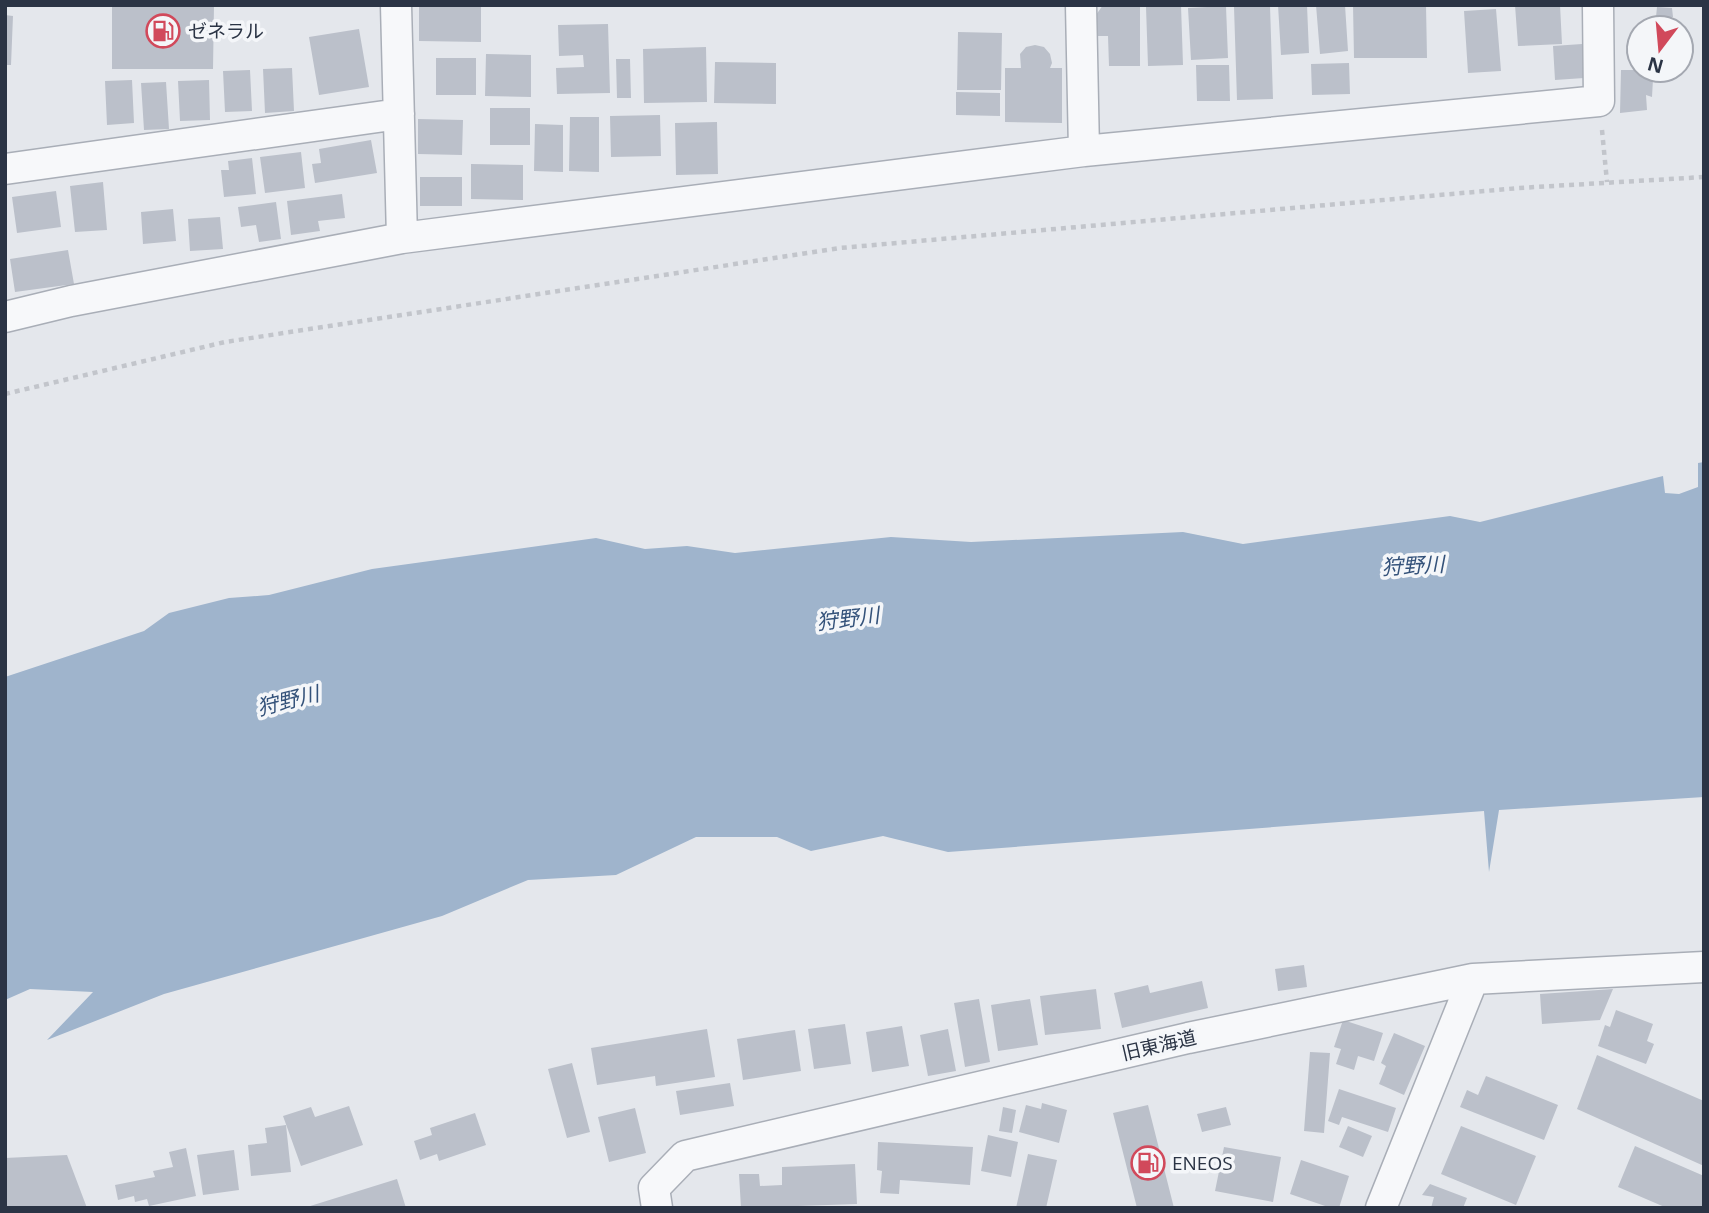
<svg xmlns="http://www.w3.org/2000/svg" width="1709" height="1213" viewBox="0 0 1709 1213" font-family="'Open Sans','Noto Sans JP',sans-serif">
	<rect width="100%" height="100%" fill="#e4e7ec"/>
	<!-- water -->
	<path fill="#9fb4cc" d="M1704,462V797L1499,810L1489,872L1484,811L948,852L883,836L811,851L777,837H696L616,875L528,880L442,916L164,994L47,1040L93,992L30,989L5,1000V677L144,631L169,613L229,598L269,595L372,569L596,538L645,549L687,546L735,553L891,537L971,542L1183,532L1243,544L1450,516L1480,522L1663,476L1665,493L1679,494L1698,487V463Z"/>
	<!-- building -->
	<path fill="#bbc0ca" d="M112,5H214L213,69H112Z
		M419,5H481V42L419,41Z
		M1103,5H1140V66H1109L1108,36H1097L1096,15Z
		M1181,5L1183,65L1148,66L1146,7Z
		M1278,5H1307L1309,53L1281,55Z
		M1316,5H1345L1348,51L1320,54Z
		M1353,5H1426L1427,58H1354Z
		M1515,5H1560L1562,44L1518,46Z
		M1226,6L1228,58L1191,60L1188,8Z
		M1270,6L1273,99L1237,100L1234,7Z
		M1657,7L1672,8L1673,17H1656Z
		M1496,9L1501,71L1468,73L1464,11Z
		M5,15L13,16L11,65H5Z
		M608,24L610,93L557,94L556,68L584,67L583,55L559,56L558,25Z
		M359,29L369,87L319,95L309,37Z
		M958,32L1002,33L1001,90H957Z
		M1582,44L1584,78L1555,80L1553,46Z
		M1035,45L1044,47L1050,54L1052,63L1050,68H1062V123L1005,122V68H1021L1020,54L1026,47Z
		M706,47L707,102L644,103L643,49Z
		M486,54L531,55V97L485,96Z
		M436,58H476V95H436Z
		M616,59H630L631,98H617Z
		M715,62L776,63V104L714,103Z
		M1349,63L1350,94L1312,95L1311,64Z
		M1196,65H1229L1230,101H1197Z
		M292,68L294,111L265,113L263,69Z
		M250,70L252,111L225,112L223,71Z
		M1621,70H1642V78L1653,79L1652,97L1646,95L1647,110L1620,113Z
		M132,80L134,123L107,125L105,81Z
		M209,80L210,120L180,121L178,81Z
		M166,82L169,129L144,130L141,83Z
		M956,92L1000,93V116L956,115Z
		M490,108H530V145H490Z
		M660,115L661,156L611,157L610,116Z
		M570,117H599V172L569,171Z
		M418,119L463,120L462,155L418,154Z
		M717,122L718,174L676,175L675,123Z
		M535,124L563,125V172L534,171Z
		M371,140L377,173L315,183L312,164L321,163L319,149Z
		M301,152L305,188L265,193L260,157Z
		M252,158L256,194L224,197L221,170H229L228,161Z
		M471,164L523,165V200L471,199Z
		M420,177H462V206H420Z
		M103,182L107,230L75,232L70,186Z
		M56,191L61,227L17,233L12,197Z
		M342,194L345,218L318,221L320,231L291,235L287,201Z
		M276,202L281,239L259,242L256,225L241,227L238,207Z
		M173,209L176,241L143,244L141,212Z
		M220,217L223,249L190,251L188,219Z
		M68,250L74,284L15,292L10,259Z
		M1304,965L1307,987L1278,991L1275,969Z
		M1202,981L1208,1008L1122,1028L1114,993L1148,985L1150,993Z
		M1096,989L1101,1029L1045,1035L1040,996Z
		M1613,989L1600,1020L1542,1024L1540,994Z
		M979,999L990,1062L965,1067L954,1003Z
		M1030,999L1038,1045L998,1051L991,1005Z
		M1616,1010L1653,1024L1647,1041L1654,1044L1646,1064L1598,1046L1605,1025L1610,1027Z
		M1343,1020L1383,1033L1374,1061L1358,1056L1354,1070L1336,1064L1341,1049L1334,1047Z
		M845,1024L851,1064L814,1069L808,1029Z
		M902,1026L909,1066L872,1072L866,1032Z
		M707,1029L715,1077L656,1086L655,1076L597,1085L591,1048Z
		M948,1029L956,1071L928,1076L920,1035Z
		M795,1030L801,1071L743,1080L737,1039Z
		M1394,1033L1425,1046L1404,1095L1379,1084L1386,1066L1381,1063Z
		M1310,1052L1330,1053L1324,1133L1304,1131Z
		M1597,1055L1704,1101V1166L1577,1109Z
		M572,1063L590,1132L567,1138L548,1069Z
		M1486,1076L1558,1105L1544,1140L1460,1107L1467,1090L1478,1095Z
		M730,1083L734,1106L680,1115L676,1091Z
		M1339,1089L1396,1108L1388,1132L1342,1117L1339,1125L1328,1121Z
		M1042,1103L1067,1110L1059,1143L1019,1132L1026,1105L1041,1109Z
		M1148,1105L1174,1208H1137L1113,1113Z
		M349,1106L363,1145L301,1166L283,1116L311,1107L315,1117Z
		M1003,1107L1016,1110L1012,1133L999,1131Z
		M1226,1107L1231,1125L1202,1132L1197,1114Z
		M635,1108L646,1153L609,1162L598,1117Z
		M475,1113L486,1145L439,1161L437,1154L420,1160L414,1141L432,1135L430,1128Z
		M286,1125L291,1172L251,1176L248,1145L267,1143L265,1128Z
		M1348,1126L1372,1136L1363,1157L1339,1147Z
		M1461,1126L1536,1156L1516,1205L1441,1174Z
		M988,1135L1018,1142L1011,1177L981,1171Z
		M878,1142L973,1147L970,1185L900,1180L899,1194L880,1193L882,1171L877,1170Z
		M1635,1146L1704,1176V1208H1667L1618,1187Z
		M1224,1147L1281,1157L1273,1202L1215,1191Z
		M186,1148L196,1196L149,1206L147,1199L135,1202L134,1196L118,1200L115,1185L155,1177L153,1171L173,1167L169,1152Z
		M234,1150L239,1190L203,1195L197,1155Z
		M1028,1154L1057,1160L1046,1208H1016Z
		M67,1155L87,1208H5V1158Z
		M1301,1160L1349,1176L1339,1208H1331L1290,1194Z
		M855,1164L857,1204L741,1208L739,1174H759L760,1186L782,1185V1167Z
		M397,1179L406,1208H307V1207Z
		M1430,1184L1467,1198L1463,1208H1431L1434,1197L1422,1195Z"/>
	<g fill="none" stroke-linecap="round" stroke-linejoin="round">
		<defs>
			<path id="street" d="M396,5L402,238
				M1081,5L1084,151
				M5,169L399,114
				M5,317L71,301L402,238L1084,151L1599,101L1598,5
				M657,1208L654,1188L685,1156L1188,1038L1473,979L1704,967
				M1381,1208L1473,979"/>
		</defs>
		<!-- street casing -->
		<use href="#street" stroke="#a9aeb7" stroke-width="33"/>
		<!-- path -->
		<path stroke="#c2c5cb" stroke-width="4.5" stroke-dasharray="5 5" stroke-linecap="butt" d="M1602,130L1607,182
			M5,394L225,342L840,248L1519,188L1704,177"/>
		<!-- street -->
		<use href="#street" stroke="#f7f8fa" stroke-width="30"/>
	</g>
	<!-- icons -->
	<defs>
		<symbol id="fuel-ring" viewBox="-11 -11 22 22"><circle r="9.5" fill="#f4f6f9" stroke="#d1495b" stroke-width="1.5"/><path d="M-5.5-6h7V0h2V4h1.3V-2.5L3-4.5l.8-.8L6-3V5H2.5V1h-1V6h-7ZM-4.2-4.7v3.2H.2V-4.7Z" fill="#d1495b"/></symbol>
	</defs>
	<g fill-rule="evenodd">
		<use href="#fuel-ring" x="144" y="12" width="38" height="38"/>
		<use href="#fuel-ring" x="1129" y="1144" width="38" height="38"/>
	</g>
	<g text-anchor="middle" stroke-width="7" stroke-linejoin="round" paint-order="stroke">
		<!-- poi labels -->
		<g font-size="19" fill="#2b3445" stroke="#f4f6f9" text-anchor="start">
			<text x="188" y="38">ゼネラル</text>
			<text x="1172" y="1170">ENEOS</text>
		</g>
		<!-- street labels -->
		<g font-size="19" fill="#2b3445" stroke="#f4f6f9">
			<text transform="translate(1159 1045) rotate(-13)" y="7">旧東海道</text>
		</g>
		<!-- water labels -->
		<g font-size="21" font-style="italic" fill="#34527a" stroke="#f4f6f9">
			<text transform="translate(1413 566) rotate(-3)" y="7">狩野川</text>
			<text transform="translate(848 619) rotate(-7)" y="7">狩野川</text>
			<text transform="translate(288 701) rotate(-14)" y="7">狩野川</text>
		</g>
	</g>
	<!-- border -->
	<rect width="1709" height="1213" fill="none" stroke="#2b3445" stroke-width="14"/>
	<!-- north arrow -->
	<g transform="translate(1660 49) rotate(196)"><circle r="33" fill="#f4f6f9" stroke="#a4a8b1" stroke-width="2"/>
	<path d="M0-5L12 26L0 18L-12 26Z" fill="#d1495b"/>
	<text y="-10" font-size="19" font-weight="bold" text-anchor="middle" fill="#2b3445">N</text>
	</g>
</svg>
